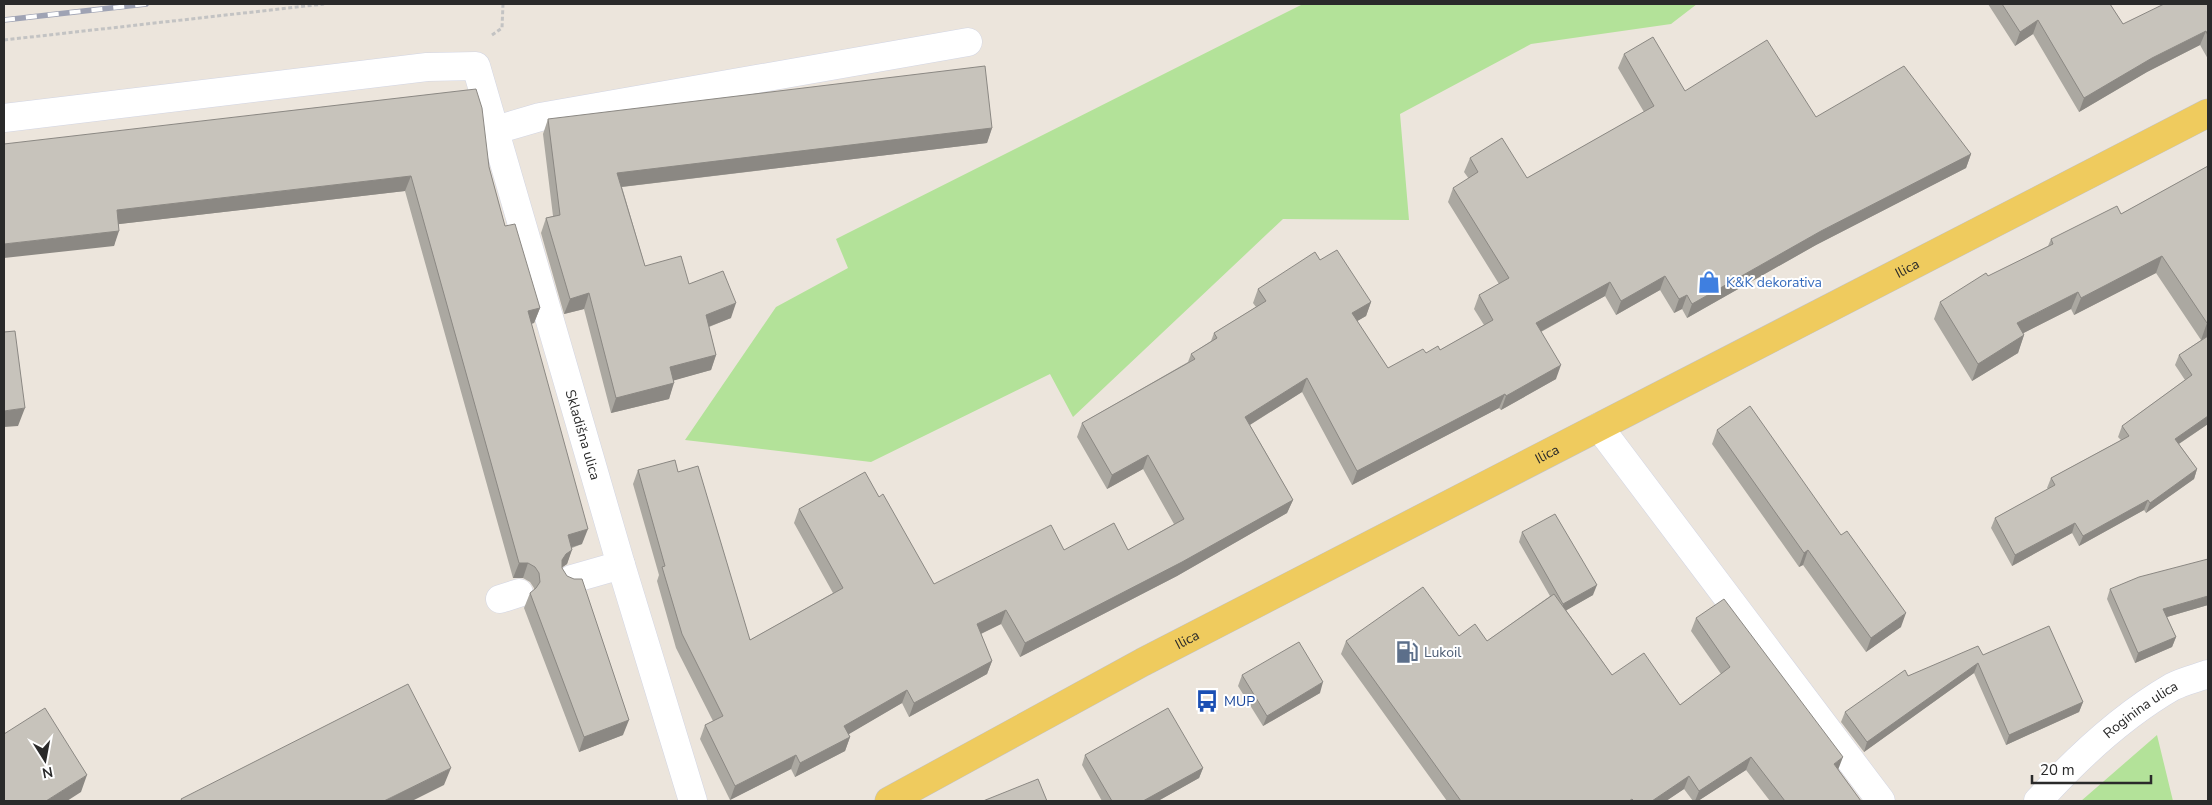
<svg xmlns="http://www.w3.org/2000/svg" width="2212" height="805" viewBox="0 0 2212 805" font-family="'Nunito Sans',sans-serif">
	<rect width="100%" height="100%" fill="#ece5dc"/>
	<!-- green -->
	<path fill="#b3e299" d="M1303,4H1697L1671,24L1531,44L1400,114L1409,220L1283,219L1073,417L1050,374L871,462L685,440L776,307L848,268L836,239Z
		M2157,735L2173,801H2081Z"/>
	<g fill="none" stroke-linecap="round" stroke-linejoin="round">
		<defs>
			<g id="minor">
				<path id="s1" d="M4,118L427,67L476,66L621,565L693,801"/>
				<path d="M496,130L540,117L968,42"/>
				<path d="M1599,427L1881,801"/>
				<path d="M572,579L621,565"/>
				<path d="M500,599L519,593"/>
				<path id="s2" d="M2038,801C2076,759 2122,716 2172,687C2183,681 2197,678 2208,674"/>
			</g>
			<g id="major">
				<path id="s3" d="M889,801L1143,662L2208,113"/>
			</g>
		</defs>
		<!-- minor casing -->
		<use href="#minor" stroke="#d2d5e3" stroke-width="29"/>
		<!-- major casing -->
		<use href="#major" stroke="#c3c3c3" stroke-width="29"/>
		<!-- path -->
		<path stroke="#c3c3c3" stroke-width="3" stroke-dasharray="4 2.5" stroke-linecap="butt" d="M492,35L502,28L503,4
			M4,40L324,4"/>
		<!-- minor -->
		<use href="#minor" stroke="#fff" stroke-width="28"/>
		<!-- major -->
		<use href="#major" stroke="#efcb5e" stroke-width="28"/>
		<defs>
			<path id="rail" d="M4,20L146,4"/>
		</defs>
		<!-- rail casing -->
		<use href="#rail" stroke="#9fa3b4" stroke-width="5.5"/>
		<!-- rail -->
		<use href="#rail" stroke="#fff" stroke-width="4" stroke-dasharray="11" stroke-linecap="butt"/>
	</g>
	<!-- wall -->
	<path fill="#aba8a1" d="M1988,4H2110L2123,24L2208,4V59L2200,45L2147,72L2079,112L2033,34L2015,46Z
		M1624,54L1685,91L1816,117L1971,154L1966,168L1816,245L1687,318L1682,309L1674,313L1660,290L1616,315L1605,296L1541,332L1556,379L1501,410L1499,408L1352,485L1302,392L1250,425L1293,500L1287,513L1177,576L1020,657L1001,624L981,634L992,661L987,674L909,717L902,703L848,734L850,737L845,751L795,777L791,769L730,800L700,739L705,725L713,721L676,648L657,581L659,575L633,484L638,470L678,472L750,640L833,593L794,523L799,509L879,497L934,584L1064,550H1128L1174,524L1143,469L1107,489L1077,437L1082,423L1188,362L1191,354L1211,341L1214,333L1256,307L1253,303L1258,289L1320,260L1371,302L1366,316L1357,321L1388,368L1426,353L1440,350L1484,325L1474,309L1479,295L1499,284L1448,202L1453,188L1469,179L1464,172L1470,158L1527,178L1644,112L1618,68Z
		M548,119L992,128L987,143L622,187L645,266L689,284L731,318L709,327L716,355L711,370L674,380L669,399L611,413L584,309L564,314L541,233L546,218L553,216L543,134Z
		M4,144L489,167L505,226L540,308L534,323L531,324L582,544L572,548L567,564L562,567L623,735L579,752L524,608L530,593L534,590V588L530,582L523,578H513L405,191L119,224L114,246Z
		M2208,166V424L2179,444L2197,469L2194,479L2146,513L2144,510L2079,546L2072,533L2012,566L1991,528L1995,518L2048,489L2047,488L2051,478L2121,440L2118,437L2122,426L2185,380L2175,365L2179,355L2201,340L2156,273L2074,315L2071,309L2023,333L2024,335L2018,353L1972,381L1934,319L1940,302L2048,246L2051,239L2121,214Z
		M1717,430L1901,627L1866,652L1803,565L1799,567L1712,444Z
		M1522,532L1593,595L1566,610L1612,675L1680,705L1721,674L1691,631L1696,618L1838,769L1861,801H1770L1746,770L1698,801H1693L1684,789L1666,801H1447L1341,654L1346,641L1459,636L1487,641L1550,596L1519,542Z
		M2110,589L2208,605L2167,617L2176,637L2172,647L2135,663L2107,599Z
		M1983,655L2083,702L2079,712L2006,745L1974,673L1864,752L1841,722L1845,712L1908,676Z
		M1242,675L1320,693L1263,726L1238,686Z
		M1085,755L1203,768L1199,778L1158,801H1102L1082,765Z"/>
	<!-- shaded-wall -->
	<path fill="#8b8883" d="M2038,20L2033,34L2015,46L2020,32Z
		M2206,31L2200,45L2147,72L2079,112L2084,98L2152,58Z
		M992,128L987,143L612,188L617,173Z
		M1971,154L1966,168L1816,245L1687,318L1692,304L1821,231Z
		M411,176L405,191L111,225L117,210Z
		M119,231L114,246L4,258V244Z
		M2162,256L2156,273L2074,315L2081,298Z
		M1665,276L1660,290L1616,315L1621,301Z
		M1610,282L1605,296L1531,337L1536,323Z
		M2078,292L2071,309L2010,340L2017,323Z
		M589,293L584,309L564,314L570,299Z
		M1687,295L1682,309L1674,313L1679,299Z
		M1371,302L1366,316L1347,327L1352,313Z
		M736,303L731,318L700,330L706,315Z
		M540,308L534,323L522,326L528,311Z
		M2207,323H2208V336L2201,340Z
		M2024,335L2018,353L1972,381L1978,364Z
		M716,355L711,370L665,383L670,367Z
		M1561,365L1556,379L1501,410L1506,396Z
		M1307,378L1302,392L1240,431L1245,417Z
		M674,383L669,399L611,413L616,398Z
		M1505,394L1499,408L1352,485L1357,471Z
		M25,408L18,426L4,427V411Z
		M2208,416V424L2171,449L2175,439Z
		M1148,455L1143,469L1107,489L1112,475Z
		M2197,469L2194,479L2146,513L2150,503Z
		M1293,500L1287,513L1177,576L1020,657L1025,643Z
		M2148,500L2144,510L2079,546L2083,536Z
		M2075,523L2072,533L2012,566L2015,555Z
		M588,529L582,544L562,550L568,535Z
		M572,550L567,564L560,569L562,560L566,554Z
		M1808,550L1803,565L1799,567L1804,553Z
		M519,563H528L523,578H513Z
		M1597,585L1593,595L1560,614L1563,604Z
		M2208,596V605L2160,619L2163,609Z
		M1006,610L1001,624L972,638L977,624Z
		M1906,613L1901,627L1866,652L1871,638Z
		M2176,637L2172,647L2135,663L2138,653Z
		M992,661L987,674L909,717L914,703Z
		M1978,663L1974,673L1864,752L1867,742Z
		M1323,682L1320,693L1263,726L1267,716Z
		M907,690L902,703L839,740L844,726Z
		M2083,702L2079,712L2006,745L2009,735Z
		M629,720L623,735L579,752L584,737Z
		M850,737L845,751L795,777L800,763Z
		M796,755L791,769L730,800L735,786Z
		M1751,757L1746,770L1698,801H1695L1699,791Z
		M1843,757L1838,770L1834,764Z
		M451,768L444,785L412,801H384Z
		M1203,768L1199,778L1158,801H1143Z
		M87,775L81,792L67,801H46Z
		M1689,776L1684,789L1666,801H1652Z"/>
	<!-- building -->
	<path fill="#c7c3bb" stroke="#8b8883" d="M2002,4H2110L2123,24L2164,4H2208V36L2206,31L2152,58L2084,98L2038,20L2020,32Z
		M1653,37L1685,91L1767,40L1816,117L1904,66L1971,154L1821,231L1692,304L1687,295L1679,299L1665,276L1621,301L1610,282L1536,323L1561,365L1506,396L1505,394L1357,471L1307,378L1245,417L1293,500L1182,562L1025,643L1006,610L977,624L992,661L914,703L907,690L844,726L850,737L800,763L796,755L735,786L705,725L723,716L682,634L662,567L665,566L638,470L675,460L678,472L698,466L750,640L843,588L799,509L865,472L879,497L883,494L934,584L1051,525L1064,550L1114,523L1128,550L1184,519L1148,455L1112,475L1082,423L1195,359L1191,354L1217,338L1214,333L1266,301L1258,289L1315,252L1320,260L1337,250L1371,302L1352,313L1388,368L1423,349L1426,353L1438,346L1440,350L1493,320L1479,295L1509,278L1453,188L1478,172L1470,158L1502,138L1527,178L1654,106L1624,54Z
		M985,66L992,128L617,173L645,266L681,256L689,284L723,271L736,303L706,315L716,355L670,367L674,383L616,398L589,293L570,299L546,218L560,215L548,119Z
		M476,89L482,108L489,167L505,226L515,224L540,308L528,311L588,529L568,535L572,550L566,554L562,560V568L567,576L574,579H582L629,720L584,737L530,593L536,588L540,582L539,573L535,567L528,563H519L411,176L117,210L119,231L4,244V144Z
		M2208,166V323H2207L2162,256L2081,298L2078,292L2017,323L2024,335L1978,364L1940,302L1986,273L1988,276L2053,244L2051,239L2117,206L2121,214Z
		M15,331L25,408L4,411V332Z
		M2208,336V416L2175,439L2197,469L2150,503L2148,500L2083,536L2075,523L2015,555L1995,518L2055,485L2051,478L2129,436L2122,426L2192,375L2179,355Z
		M1750,406L1841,535L1847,531L1906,613L1871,638L1808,550L1804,553L1717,430Z
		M1555,514L1597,585L1563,604L1522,532Z
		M2208,559V596L2163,609L2176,637L2138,653L2110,589L2139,577Z
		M1423,587L1459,636L1475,624L1487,641L1554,594L1612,675L1644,653L1680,705L1730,667L1696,618L1724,599L1843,757L1834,764L1861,801H1785L1751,757L1699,791L1689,776L1652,801H1634L1632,799L1629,801H1461L1346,641Z
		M2049,626L2083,702L2009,735L1978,663L1867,742L1845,712L1905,670L1908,676L1978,646L1983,655Z
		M1299,642L1323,682L1267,716L1242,675Z
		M408,684L451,768L384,801H182L181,799Z
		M45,708L87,775L46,801H4V734Z
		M1168,708L1203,768L1143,801H1112L1085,755Z
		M1038,779L1047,801H983Z"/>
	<!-- icons -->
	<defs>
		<symbol id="shop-bare" viewBox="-9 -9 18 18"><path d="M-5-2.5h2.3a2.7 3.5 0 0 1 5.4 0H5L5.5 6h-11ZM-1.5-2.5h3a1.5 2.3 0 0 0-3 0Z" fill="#3f7fe0" stroke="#fff" stroke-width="2.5" paint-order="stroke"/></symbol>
		<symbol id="fuel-bare" viewBox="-9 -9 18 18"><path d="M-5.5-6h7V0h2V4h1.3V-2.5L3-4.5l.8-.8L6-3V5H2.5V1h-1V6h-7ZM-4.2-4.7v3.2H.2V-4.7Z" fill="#5c6f8a" stroke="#fff" stroke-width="2.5" paint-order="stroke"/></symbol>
		<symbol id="bus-bare" viewBox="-9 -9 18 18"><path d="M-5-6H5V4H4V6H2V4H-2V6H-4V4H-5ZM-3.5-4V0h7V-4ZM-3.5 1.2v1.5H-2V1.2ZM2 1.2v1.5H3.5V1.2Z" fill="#1a4fb4" stroke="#fff" stroke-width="2.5" paint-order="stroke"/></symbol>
	</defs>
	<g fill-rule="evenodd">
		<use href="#shop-bare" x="1693" y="266" width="32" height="32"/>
		<use href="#fuel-bare" x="1391" y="636" width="32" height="32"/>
		<use href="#bus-bare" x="1191" y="685" width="32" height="32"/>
	</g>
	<g text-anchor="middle" stroke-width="4" stroke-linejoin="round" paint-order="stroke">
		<!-- street labels -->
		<g font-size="14" fill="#2a2a2a" stroke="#fff">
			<text dy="5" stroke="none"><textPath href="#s3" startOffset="1149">Ilica</textPath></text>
			<text dy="5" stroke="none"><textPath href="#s1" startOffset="859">Skladišna ulica</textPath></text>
			<text dy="5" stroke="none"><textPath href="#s3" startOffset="744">Ilica</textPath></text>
			<text dy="5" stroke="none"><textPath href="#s3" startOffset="339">Ilica</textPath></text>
			<text dy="5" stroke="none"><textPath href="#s2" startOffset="138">Roginina ulica</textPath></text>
		</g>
		<!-- shop labels -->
		<g font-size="14" fill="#366cbe" stroke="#fff" text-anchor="start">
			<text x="1726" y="287">K&amp;K dekorativa</text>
		</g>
		<!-- service labels -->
		<g font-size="14" fill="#4e5e75" stroke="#fff" text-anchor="start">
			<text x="1424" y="657">Lukoil</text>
		</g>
		<!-- transit labels -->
		<g font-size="14" fill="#164399" stroke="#fff" text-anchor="start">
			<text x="1224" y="706">MUP</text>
		</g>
	</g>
	<!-- border -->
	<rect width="2212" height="805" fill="none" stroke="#2a2a2a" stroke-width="10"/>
	<!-- north arrow -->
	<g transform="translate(45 760) rotate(169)" stroke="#ffffff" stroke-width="4" paint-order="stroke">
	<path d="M0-4L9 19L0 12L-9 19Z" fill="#2a2a2a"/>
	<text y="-8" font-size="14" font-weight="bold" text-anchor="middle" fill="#2a2a2a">N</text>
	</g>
	<!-- scale -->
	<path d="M2032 775v8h119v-8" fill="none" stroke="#2a2a2a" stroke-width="2.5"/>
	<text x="2040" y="775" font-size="15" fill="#2a2a2a" stroke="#ffffff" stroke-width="4" paint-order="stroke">20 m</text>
</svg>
